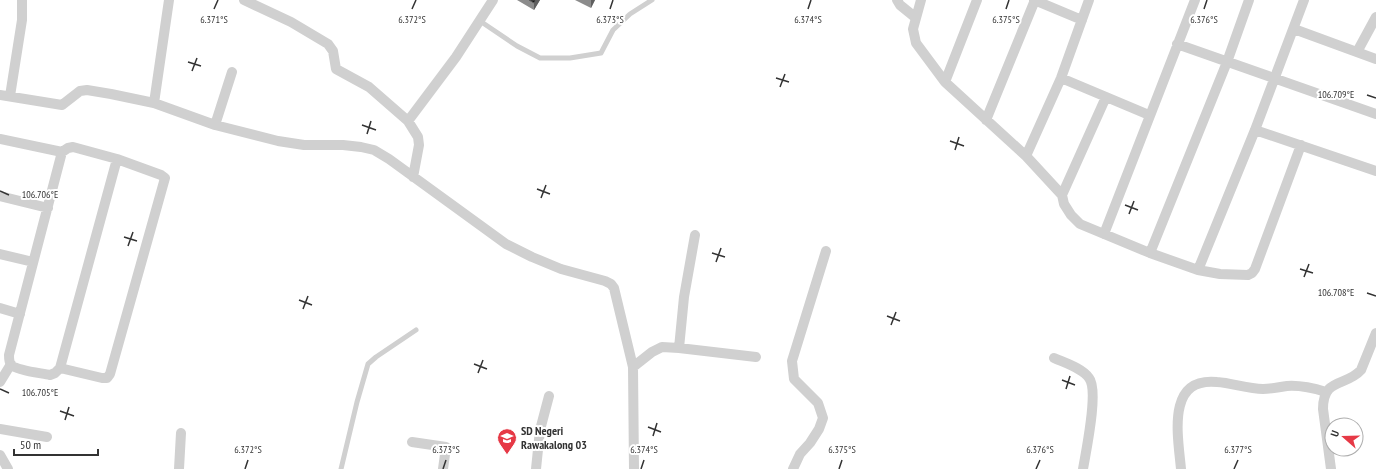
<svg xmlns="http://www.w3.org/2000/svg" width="1376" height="469" viewBox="0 0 1376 469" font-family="'PT Sans Narrow',sans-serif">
	<rect width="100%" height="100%" fill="#fff"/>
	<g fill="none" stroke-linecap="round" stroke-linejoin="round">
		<!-- lane -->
		<path stroke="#d0d0d0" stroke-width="5" d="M480,21L517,46L540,58H570L601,53L613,30L630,14L652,0
			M341,469L357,402L368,364L376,357L416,330"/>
		<!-- street -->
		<path stroke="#d0d0d0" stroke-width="10" d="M244,0L291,22L328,44L333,51L336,69L369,87L408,121
			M897,0L900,5L916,18
			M921,0L913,29L916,43L945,82L1026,156L1062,195L1064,204L1071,215L1080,224L1150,253L1198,270L1220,274L1248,275L1252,273L1255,269L1301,145
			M1034,0L1082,20
			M1294,29L1376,59
			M1177,44L1376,114
			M1357,52L1376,17
			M1061,78L1149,115
			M945,82L977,0
			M0,95L62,105L80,91L87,90L111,94L154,103L215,125L278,141L304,145H343L361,147L374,150L389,159L506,244L532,257L561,269L605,281L611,284L614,288L633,367L634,469
			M10,96L22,20V0
			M154,103L169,0
			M986,120L1035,0
			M215,125L232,72
			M1255,130L1376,171
			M0,139L62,152L68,148L73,147L117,159L161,175L165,178L110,374L107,378H102L60,368
			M62,152L9,355C9,359 9,362 11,365C18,371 41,373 50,375L55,373L60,368L117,159
			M1026,156L1061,78L1089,0
			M413,177L419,145L418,137L408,121L456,57L493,0
			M1062,195L1106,97
			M0,196L48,208
			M1104,234L1195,0
			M1150,253L1227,62L1249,0
			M0,254L33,262
			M1198,270L1255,130L1304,0
			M0,308L20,314
			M679,348L684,297L695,235
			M1054,358C1065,363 1082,368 1089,378C1099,390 1086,451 1083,469
			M633,367L652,352L662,347L679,348L756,357
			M0,382L11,364
			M0,429L47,437
			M412,442L446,447L443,469
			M0,455L8,469
			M179,469L181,433
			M536,469L540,430L549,396
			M793,469L800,454L810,443L819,429L823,418L818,403L794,379L792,361L826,251
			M1181,469C1178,436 1166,377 1217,382C1232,383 1248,389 1263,389C1271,389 1279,387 1287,386C1301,385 1313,388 1326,392
			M1331,469L1323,409C1323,377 1346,387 1361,370L1376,333"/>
	</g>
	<!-- wall -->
	<path fill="#8c8c8c" d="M517,0H540L534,10Z
		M575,0H595L591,8Z"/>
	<!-- shaded-wall -->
	<path fill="#5f5f5f" d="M536,0H540L534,10V3Z
		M591,0H595L591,8Z"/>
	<!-- building -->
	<path fill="#1a1a1a" stroke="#5f5f5f" d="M529,0H536L534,3Z"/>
	<!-- ticks -->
	<path fill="none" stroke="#333" stroke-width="1.5" d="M214,9L218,0M412,9L416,0M610,9L613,0M808,9L811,0M1006,9L1009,0M1204,9L1207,0M188,62L201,66M192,71L197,58M776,78L789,82M780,87L785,74M1367,95L1376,98M362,125L376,130M367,134L371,121M950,141L964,146M955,150L959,137M537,189L550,194M0,191L9,195M541,198L546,185M1125,205L1138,210M1129,214L1134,201M124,237L137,241M128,246L133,232M712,253L725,257M716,262L721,248M1300,269L1313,273M1304,277L1309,264M1367,293L1376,296M299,300L312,305M303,309L308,296M887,316L900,321M891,325L896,312M474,364L487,369M478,373L483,360M1062,380L1075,385M0,389L9,393M1066,389L1070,376M60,411L74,416M65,420L69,407M648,427L661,432M653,436L657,423M245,469L248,460M443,469L446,460M641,469L644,460M839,469L842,460M1036,469L1040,460M1234,469L1238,460"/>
	<!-- icons -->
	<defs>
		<symbol id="school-pin" viewBox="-11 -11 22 30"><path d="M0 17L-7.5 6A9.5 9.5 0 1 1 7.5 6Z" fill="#e63946" stroke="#fff"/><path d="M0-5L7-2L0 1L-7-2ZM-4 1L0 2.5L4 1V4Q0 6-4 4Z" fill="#fff"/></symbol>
	</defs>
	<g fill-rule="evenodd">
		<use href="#school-pin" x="496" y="427" width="22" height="30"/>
	</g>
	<g text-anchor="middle" stroke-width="4" stroke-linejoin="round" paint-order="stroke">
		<!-- poi labels -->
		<g font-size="12" font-weight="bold" fill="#333" stroke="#fff" text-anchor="start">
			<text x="521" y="435">SD Negeri<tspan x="521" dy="14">Rawakalong 03</tspan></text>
		</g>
	</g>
	<g font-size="10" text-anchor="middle" fill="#333" stroke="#fff" stroke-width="4" stroke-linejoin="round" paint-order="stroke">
		<text x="214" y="23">6.371°S</text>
		<text x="412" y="23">6.372°S</text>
		<text x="610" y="23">6.373°S</text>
		<text x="808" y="23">6.374°S</text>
		<text x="1006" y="23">6.375°S</text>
		<text x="1204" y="23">6.376°S</text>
		<text x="1336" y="98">106.709°E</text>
		<text x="40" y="198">106.706°E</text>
		<text x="1336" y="296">106.708°E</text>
		<text x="40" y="396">106.705°E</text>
		<text x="248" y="453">6.372°S</text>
		<text x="446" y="453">6.373°S</text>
		<text x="644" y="453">6.374°S</text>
		<text x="842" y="453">6.375°S</text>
		<text x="1040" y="453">6.376°S</text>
		<text x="1238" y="453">6.377°S</text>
	</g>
	<!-- north arrow -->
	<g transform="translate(1344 437) rotate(290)"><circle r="19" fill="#ffffff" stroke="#adadad"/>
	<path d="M0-3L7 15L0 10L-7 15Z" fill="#e63946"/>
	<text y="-6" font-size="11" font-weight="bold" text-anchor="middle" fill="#333333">U</text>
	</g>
	<!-- scale -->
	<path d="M14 449v6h84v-6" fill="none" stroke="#333333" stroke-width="2"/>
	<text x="20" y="449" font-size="12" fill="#333333" stroke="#ffffff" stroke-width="3" paint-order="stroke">50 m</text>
</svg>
